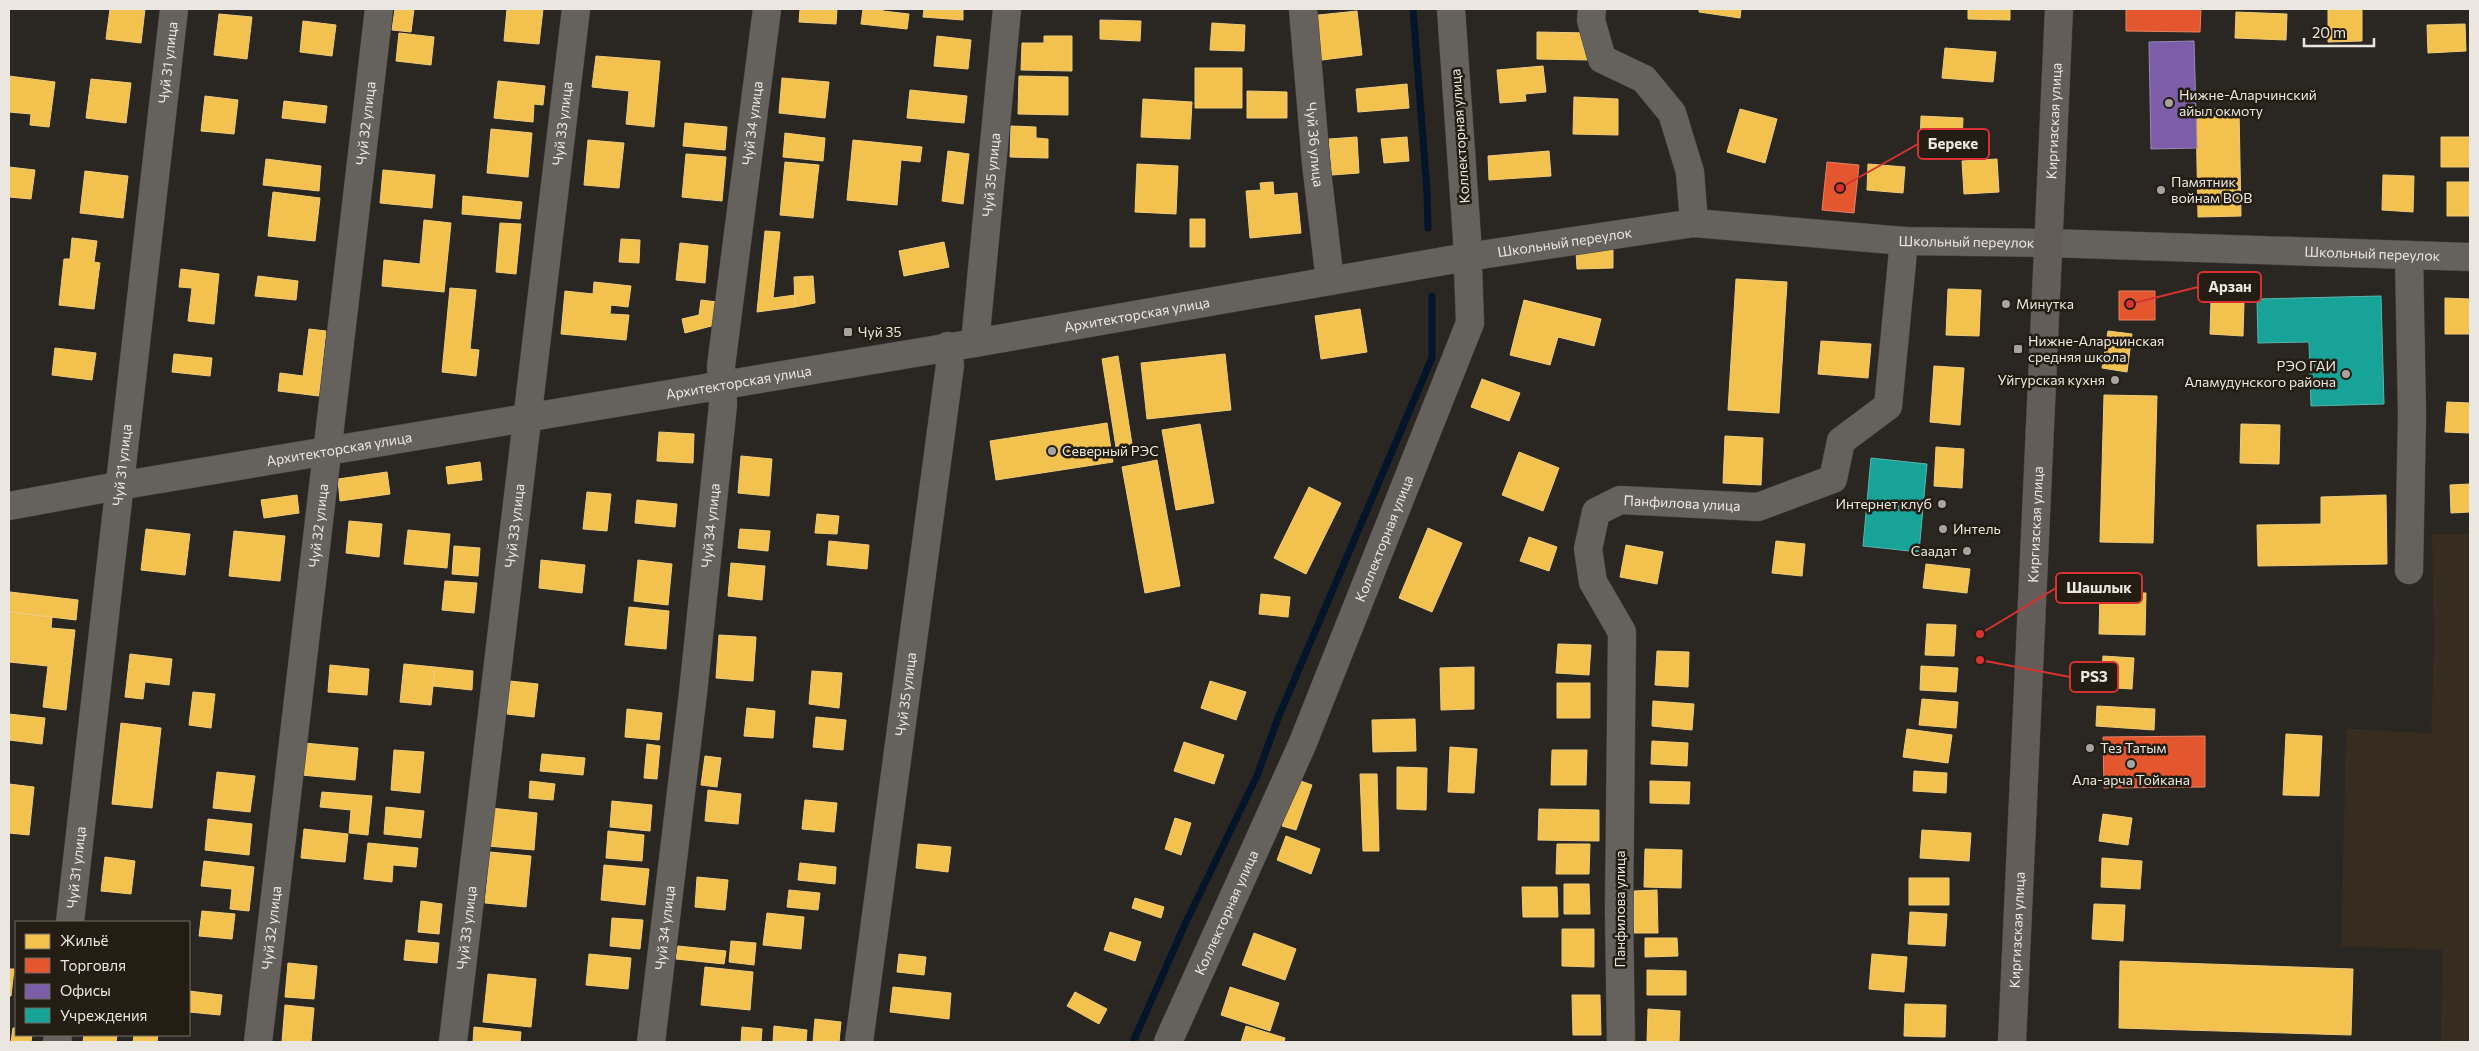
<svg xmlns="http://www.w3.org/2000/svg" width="2479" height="1051" viewBox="0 0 2479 1051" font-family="Commissioner,sans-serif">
	<rect width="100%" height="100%" fill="#2a2622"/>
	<!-- built -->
	<path fill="#362c1f" d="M2432,534H2470V1042H2441L2442,950L2341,946L2346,729L2431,733L2434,644Z"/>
	<!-- homes -->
	<path fill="#f2c14e" stroke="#f0cc7a" d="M110,9H145L141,43L106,39Z
		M395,9H414L411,32L392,30Z
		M507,9H543L539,44L504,41Z
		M800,9H837L836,24L799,22Z
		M863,9H883V11L909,14L907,29L861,24Z
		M924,9H963V20L923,17Z
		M1699,9H1741L1740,18L1699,12Z
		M1968,9H2010V20L1968,19Z
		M2328,9H2362V41L2328,42Z
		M1357,11L1362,55L1314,61L1309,16Z
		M2236,12L2287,14L2286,40L2235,38Z
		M219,14L252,17L247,59L214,55Z
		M1100,20L1141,21L1140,41L1100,39Z
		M303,21L336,25L332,56L300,52Z
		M1212,23L1245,25L1244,51L1210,50Z
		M2465,24L2466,51L2428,53L2427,25Z
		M1537,32L1589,33V60L1537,59Z
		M399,33L434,37L431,65L396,61Z
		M937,36L971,40L968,69L934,66Z
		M1044,36H1072V71L1021,70L1022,43H1044Z
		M1945,48L1996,52L1993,82L1942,78Z
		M596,56L660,61L654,127L626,124L629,91L592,87Z
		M1543,66L1546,92L1525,94L1526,101L1500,103L1497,70Z
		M1195,68H1242V108H1195Z
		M9,76L55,82L49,127L30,125L31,114L9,112Z
		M1019,76L1068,77V115L1018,114Z
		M782,78L829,82L825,118L779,113Z
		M91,79L131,83L126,123L86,118Z
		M498,81L545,86L543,105L534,104L533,122L494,118Z
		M1407,84L1409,108L1358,112L1356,89Z
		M910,90L967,96L964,123L907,118Z
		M1247,91L1287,92V118H1247Z
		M205,96L238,100L234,134L201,131Z
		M1574,97L1618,99V135L1573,134Z
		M1143,99L1192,102L1190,139L1141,137Z
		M284,101L327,106L325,123L282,118Z
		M1740,109L1777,119L1765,163L1727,152Z
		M2196,109H2239L2241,216L2198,217Z
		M1921,116L1963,118L1962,145L1920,143Z
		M685,123L727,127L725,150L683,146Z
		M1011,126L1036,127V138L1048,139V158L1010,157Z
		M491,129L532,133L528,177L487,173Z
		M785,133L825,138L823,161L783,157Z
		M1357,137L1359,173L1332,175L1329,139Z
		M1407,137L1409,161L1384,163L1381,139Z
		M2441,137H2470V167H2441Z
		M588,140L624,143L619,188L584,185Z
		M853,140L922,147L920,162L901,160L897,205L847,200Z
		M948,151L969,154L963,204L942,201Z
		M1549,151L1551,176L1489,180L1488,156Z
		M686,154L726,157L722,201L682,197Z
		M266,159L321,166L319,191L263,185Z
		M1997,159L1999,192L1964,194L1962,161Z
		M785,162L819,165L813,218L780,215Z
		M1137,164L1178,166L1176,214L1135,212Z
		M1868,164L1905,167L1903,193L1867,190Z
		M9,167L35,170L31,199L9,197Z
		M383,170L435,175L432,208L380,203Z
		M85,171L128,176L123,218L80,213Z
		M2383,175L2414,176L2413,212L2382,210Z
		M1273,182L1274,195L1297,193L1301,233L1250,238L1246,191L1261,190L1260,183Z
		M2447,182H2470V216H2447Z
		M273,192L320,198L315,241L268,236Z
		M463,196L522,202L520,219L462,214Z
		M1190,219H1205V247H1190Z
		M424,220L451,223L444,292L382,286L384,260L420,264Z
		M500,223L521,224L516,274L496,272Z
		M765,231L780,232L773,298L795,295V307L757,312Z
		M72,238L97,241L94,262L100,263L94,309L59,305L64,259H70Z
		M621,239L640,240L639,263L619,262Z
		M944,242L949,267L904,276L899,251Z
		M680,243L708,246L705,283L676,280Z
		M1613,250V268L1577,269L1576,251Z
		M181,269L219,274L214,324L188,321L192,288L179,287Z
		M258,276L298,281L296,300L255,296Z
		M813,276L815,303L795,307L794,277Z
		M1736,279L1787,282L1779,413L1728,410Z
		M594,282L631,286L628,307L611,305L610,314L629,315L626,340L561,334L565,291L593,294Z
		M450,288L476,290L470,349L479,350L476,376L442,372Z
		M1948,289L1981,290L1979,336L1946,335Z
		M2445,298L2470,299V334H2445Z
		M701,300L717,302L715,325L685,333L682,319L699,315Z
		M1524,300L1601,319L1594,346L1558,337L1550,365L1510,355Z
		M2211,300L2244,301L2243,336L2210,334Z
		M1360,309L1367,352L1321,359L1315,316Z
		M309,329L326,331L319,396L278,391L280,373L303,376Z
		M2108,331L2132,334L2127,372L2102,368Z
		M1821,341L1871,344L1868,378L1818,374Z
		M55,348L96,353L92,380L52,375Z
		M174,354L212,358L210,376L172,372Z
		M1225,354L1231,410L1147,419L1141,363Z
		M1118,356L1132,444L1116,447L1102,359Z
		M1934,366L1964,368L1960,425L1930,422Z
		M1482,379L1520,393L1509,421L1471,407Z
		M2104,395L2157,396L2153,543L2100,542Z
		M2447,402L2470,403V433L2445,432Z
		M1107,423L1113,462L996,480L990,441Z
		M1200,424L1214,503L1176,510L1162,430Z
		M2241,424L2280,425L2279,464L2240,463Z
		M659,432L694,434L693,463L657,461Z
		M1725,436L1763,438L1761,485L1723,483Z
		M1936,447L1964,449L1962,488L1934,486Z
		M1519,452L1559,468L1543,511L1502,495Z
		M741,456L772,459L769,496L738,493Z
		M1157,460L1180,586L1145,593L1122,467Z
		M480,462L482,480L448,484L446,467Z
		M387,472L390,494L340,501L338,479Z
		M2470,484V512L2451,513L2450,485Z
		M1309,487L1341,503L1306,574L1274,558Z
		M587,492L611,494L607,531L583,529Z
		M297,495L299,513L264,518L261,500Z
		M2386,495L2387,564L2258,566L2257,525L2321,524V497Z
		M637,500L677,504L675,527L635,523Z
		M817,514L839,516L837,534L815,533Z
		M349,521L382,524L379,557L346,553Z
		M1428,528L1462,543L1432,612L1399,598Z
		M146,529L190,534L185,575L141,570Z
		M740,529L770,531L768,551L738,548Z
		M408,530L450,534L447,568L404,564Z
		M234,531L285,536L280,581L229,576Z
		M1529,537L1557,547L1549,571L1520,561Z
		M829,541L869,545L867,569L827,565Z
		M1776,541L1805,544L1802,576L1772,573Z
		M1626,545L1663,552L1657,584L1620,577Z
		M454,546L480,548L478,576L452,574Z
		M541,560L585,565L582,593L539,588Z
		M638,560L672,564L668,605L634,601Z
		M731,563L765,566L762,600L728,596Z
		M1926,564L1970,569L1967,593L1923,588Z
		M445,581L477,583L474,613L442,610Z
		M10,592L78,600L76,620L9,612Z
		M2100,592L2146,593L2145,635L2099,634Z
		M1261,594L1290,597L1288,617L1259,614Z
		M629,607L669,611L666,649L625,645Z
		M9,612L52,617L51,628L75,630L66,710L43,707L48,666L9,662Z
		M1927,624L1956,625L1954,656L1925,655Z
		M719,635L756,637L753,681L716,678Z
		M1558,644L1591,645L1589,675L1556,673Z
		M1657,651L1689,652L1688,687L1655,685Z
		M130,654L172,659L169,685L145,682L143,699L125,697Z
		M2103,656L2134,658L2132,689L2101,687Z
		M404,664L435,667L431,705L400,702Z
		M330,665L369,669L367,695L328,692Z
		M1921,666L1958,668L1956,692L1920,690Z
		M435,667L473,671L472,690L433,686Z
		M1474,667V709L1441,710L1440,668Z
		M812,671L842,673L839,708L809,704Z
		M510,681L538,684L534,717L507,714Z
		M1210,681L1246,692L1236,720L1201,708Z
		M1557,683H1590V718H1557Z
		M193,692L215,694L211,728L189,725Z
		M1922,699L1958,702L1956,728L1919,725Z
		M1653,701L1694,704L1692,730L1652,726Z
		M2097,706L2155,709L2154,730L2096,726Z
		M747,708L775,711L773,738L744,736Z
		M627,709L662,713L659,740L625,737Z
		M9,714L45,718L42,744L9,740Z
		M816,717L846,720L843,750L813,747Z
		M1415,719L1416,751L1373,752L1372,720Z
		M121,723L161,728L152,808L112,804Z
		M1907,729L1952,735L1948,763L1903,757Z
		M2286,734L2322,736L2319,796L2283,795Z
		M1652,741L1688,743L1687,766L1651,764Z
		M1184,742L1224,755L1214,784L1174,771Z
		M304,743L358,748L355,780L301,775Z
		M647,744L660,746L657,779L644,778Z
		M1450,747L1477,749L1474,793L1448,792Z
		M394,750L424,752L420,793L391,790Z
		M1552,750H1587L1586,785H1551Z
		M542,754L585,758L583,775L540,771Z
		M705,756L721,758L717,787L701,785Z
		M1397,767L1427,768L1426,810L1397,809Z
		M1914,771L1947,773L1946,793L1913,791Z
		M217,772L255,776L250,812L213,808Z
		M1360,774H1377L1379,851H1363Z
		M1298,780L1312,785L1296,830L1282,826Z
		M530,781L555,784L553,800L529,798Z
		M1650,781L1690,782L1689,804L1650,803Z
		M9,784L34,787L29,835L9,833Z
		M708,790L741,794L738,824L705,821Z
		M322,792L372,796L368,835L349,833L351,810L320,807Z
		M805,800L837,803L834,832L802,829Z
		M612,801L652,805L650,831L610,827Z
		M386,807L424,811L421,838L384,834Z
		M491,808L537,813L534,850L487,846Z
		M1539,809L1599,810V841L1538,840Z
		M2103,814L2132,818L2128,845L2099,841Z
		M1175,818L1191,823L1181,855L1165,849Z
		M208,819L252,824L249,855L205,850Z
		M304,829L348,834L345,862L301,858Z
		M1922,830L1971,833L1969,861L1920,858Z
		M608,831L644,835L642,861L606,858Z
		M1286,836L1320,849L1311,874L1277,860Z
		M368,843L418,848L416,867L393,865L392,882L364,879Z
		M918,844L951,847L948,872L916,868Z
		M1557,844H1590L1589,874H1556Z
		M1645,849L1682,850L1681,888L1644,887Z
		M490,852L531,856L526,907L485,903Z
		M105,857L135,861L131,894L101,891Z
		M2102,858L2142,861L2140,889L2101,887Z
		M204,861L254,867L249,911L230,909L232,889L201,886Z
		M800,863L836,867L835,884L798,880Z
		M604,865L649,869L645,905L601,900Z
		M697,877L728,880L725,910L695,907Z
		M1909,878H1949V905H1909Z
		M1564,884H1589L1590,914H1564Z
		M1522,887H1557L1558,917H1523Z
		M789,890L820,893L818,910L787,907Z
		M1657,890L1658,933H1634V891Z
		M1135,898L1164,907L1161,918L1132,908Z
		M421,901L442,904L439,934L418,932Z
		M2094,904L2125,905L2123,941L2092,939Z
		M202,911L235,914L232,939L199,936Z
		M1910,912L1947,914L1945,946L1908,944Z
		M767,913L804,917L801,949L763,945Z
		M612,918L643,920L640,949L610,946Z
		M1562,929H1594V967L1562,966Z
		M1110,932L1141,942L1135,961L1104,950Z
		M1254,933L1296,949L1285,980L1242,965Z
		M1645,938H1677L1678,956L1645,957Z
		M406,940L439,943L437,963L404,960Z
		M731,941L756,943L754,965L729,962Z
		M678,946L726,951L724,964L676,959Z
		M589,954L631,958L628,989L586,985Z
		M899,954L926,957L924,975L897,972Z
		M1872,954L1907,957L1904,992L1869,989Z
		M2120,961L2353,969L2351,1035L2119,1028Z
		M288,963L317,966L314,999L285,997Z
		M705,967L753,972L750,1010L701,1005Z
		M9,969H14L11,996H9Z
		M1647,970L1686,971V995H1647Z
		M488,974L536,979L531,1027L483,1022Z
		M893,987L951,993L949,1019L890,1012Z
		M1230,987L1279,1003L1270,1031L1221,1015Z
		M189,991L222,995L220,1015L189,1012Z
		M1075,992L1107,1009L1099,1024L1067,1006Z
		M1572,995H1600L1601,1035H1573Z
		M1905,1004L1946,1005L1945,1037L1904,1036Z
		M285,1005L314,1008L311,1042H282Z
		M1648,1009L1680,1011L1679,1042H1647Z
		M815,1019L841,1022L839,1042H813Z
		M774,1026L807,1030L806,1042H773Z
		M1246,1026L1285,1038L1284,1042H1241Z
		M474,1027L521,1032L520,1042H473Z
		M742,1027L762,1029L761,1042H741Z
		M13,1028H16V1035H32L31,1042H11Z
		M84,1035H117L116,1042H83Z
		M134,1035H158L157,1042H133Z"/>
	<!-- shops -->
	<path fill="#e4572e" stroke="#e68263" d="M2126,9H2201L2200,32L2126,31Z
		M1827,162L1859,165L1854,213L1822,210Z
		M2119,291H2155V320H2119Z
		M2205,736V787L2104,788L2103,737Z"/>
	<!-- offices -->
	<path fill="#7b5ea7" stroke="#9d87b8" d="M2194,41L2197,148L2151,149L2149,42Z"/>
	<!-- public -->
	<path fill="#17a398" stroke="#57b7ae" d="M2381,296L2384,404L2311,406L2309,342L2258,343L2257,299Z
		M1871,458L1927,464L1919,552L1863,546Z"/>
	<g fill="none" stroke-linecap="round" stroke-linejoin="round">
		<!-- stream -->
		<path stroke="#041429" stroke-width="7" d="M1413,9L1427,191L1428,228
			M1133,1042L1186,922L1257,776L1278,718L1432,358V296"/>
		<defs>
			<g id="minor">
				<path id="s1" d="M1303,9L1316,163L1330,281"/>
				<path d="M1592,9L1591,20L1602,59L1644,79L1672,113L1690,172L1694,223"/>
				<path id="s2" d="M975,343L1007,9"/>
				<path id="s3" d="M9,506L118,486L975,343L1467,257L1694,223L1904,241L2049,243L2470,257"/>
				<path d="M2409,570L2412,415L2409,255"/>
				<path id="s4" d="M70,922L174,9"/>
				<path d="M57,1042L58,1035"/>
				<path id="s5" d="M258,1042L379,9"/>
				<path id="s6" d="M453,1042L576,9"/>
				<path id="s7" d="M651,1042L693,693L723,405L721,366L767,9"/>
				<path id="s8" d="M859,1042L950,365L948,346"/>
				<path id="s9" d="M1168,1042L1302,745L1470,323L1467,238L1451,9"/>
				<path id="s10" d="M1621,1042L1619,912L1622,632L1593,582L1588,549L1596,512L1620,500L1758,507L1833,479L1841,441L1888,406L1904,241"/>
			</g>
			<g id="major">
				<path id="s11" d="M2012,1042L2059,9"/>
			</g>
		</defs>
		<!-- minor casing -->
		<use href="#minor" stroke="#45423e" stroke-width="29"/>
		<!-- major casing -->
		<use href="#major" stroke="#45423e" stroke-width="29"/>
		<!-- minor -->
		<use href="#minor" stroke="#65625e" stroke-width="28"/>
		<!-- major -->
		<use href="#major" stroke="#635c58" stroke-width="28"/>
	</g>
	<!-- markers -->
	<g fill="#a7a39e" stroke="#231d14" stroke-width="2">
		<circle cx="2169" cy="103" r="5"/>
		<circle cx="2161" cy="190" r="5"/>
		<circle cx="2006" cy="304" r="5"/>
		<rect x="843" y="327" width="10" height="10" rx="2.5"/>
		<rect x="2013" y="344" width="10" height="10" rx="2.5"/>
		<circle cx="2346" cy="374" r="5"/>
		<circle cx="2115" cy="380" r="5"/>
		<circle cx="1052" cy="451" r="5"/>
		<circle cx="1942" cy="504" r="5"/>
		<circle cx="1943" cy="529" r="5"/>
		<circle cx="1967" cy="551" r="5"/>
		<circle cx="2090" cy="748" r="5"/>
		<circle cx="2131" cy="764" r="5"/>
	</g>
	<g text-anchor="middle" stroke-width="5" stroke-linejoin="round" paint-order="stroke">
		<!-- street labels -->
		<g font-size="14" fill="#ebe6e0" stroke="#231d14">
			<text dy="5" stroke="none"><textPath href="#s4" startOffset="865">Чуй 31 улица</textPath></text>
			<text dy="5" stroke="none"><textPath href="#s11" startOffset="922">Киргизская улица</textPath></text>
			<text dy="5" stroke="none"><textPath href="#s5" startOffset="925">Чуй 32 улица</textPath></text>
			<text dy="5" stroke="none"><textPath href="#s6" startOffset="925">Чуй 33 улица</textPath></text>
			<text dy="5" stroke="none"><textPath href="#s7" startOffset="925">Чуй 34 улица</textPath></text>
			<text transform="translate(1460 136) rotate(-94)" y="5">Коллекторная улица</text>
			<text dy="5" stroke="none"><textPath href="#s1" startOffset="136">Чуй 36 улица</textPath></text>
			<text dy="5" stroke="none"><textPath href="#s2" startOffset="169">Чуй 35 улица</textPath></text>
			<text dy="5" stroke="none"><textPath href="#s3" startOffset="1578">Школьный переулок</textPath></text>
			<text dy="5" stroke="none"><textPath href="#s3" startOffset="1982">Школьный переулок</textPath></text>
			<text dy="5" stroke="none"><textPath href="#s3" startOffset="2388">Школьный переулок</textPath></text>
			<text dy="5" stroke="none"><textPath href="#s3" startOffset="1144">Архитекторская улица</textPath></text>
			<text dy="5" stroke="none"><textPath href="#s3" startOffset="740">Архитекторская улица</textPath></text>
			<text dy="5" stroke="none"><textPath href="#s3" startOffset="335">Архитекторская улица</textPath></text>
			<text dy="5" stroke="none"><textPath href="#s4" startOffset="460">Чуй 31 улица</textPath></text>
			<text dy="5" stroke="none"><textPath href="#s10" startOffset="628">Панфилова улица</textPath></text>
			<text dy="5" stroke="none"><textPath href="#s5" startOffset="520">Чуй 32 улица</textPath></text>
			<text dy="5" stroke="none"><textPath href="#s6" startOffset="520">Чуй 33 улица</textPath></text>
			<text dy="5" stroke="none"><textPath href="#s7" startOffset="520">Чуй 34 улица</textPath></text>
			<text dy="5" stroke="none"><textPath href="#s11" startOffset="518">Киргизская улица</textPath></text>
			<text dy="5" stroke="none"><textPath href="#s9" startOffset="548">Коллекторная улица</textPath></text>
			<text dy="5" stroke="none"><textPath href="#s8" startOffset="351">Чуй 35 улица</textPath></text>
			<text dy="5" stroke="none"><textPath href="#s4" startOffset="55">Чуй 31 улица</textPath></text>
			<text transform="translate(1620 909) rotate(-90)" y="5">Панфилова улица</text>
			<text dy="5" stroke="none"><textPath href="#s9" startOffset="142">Коллекторная улица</textPath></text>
			<text dy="5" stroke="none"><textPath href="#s5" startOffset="115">Чуй 32 улица</textPath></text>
			<text dy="5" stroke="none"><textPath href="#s6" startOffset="115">Чуй 33 улица</textPath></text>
			<text dy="5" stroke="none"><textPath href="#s7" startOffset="115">Чуй 34 улица</textPath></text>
			<text dy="5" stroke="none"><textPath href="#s11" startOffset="112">Киргизская улица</textPath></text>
		</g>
		<!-- poi labels -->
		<g font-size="14" fill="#ebe6e0" stroke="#231d14" text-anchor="start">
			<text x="2179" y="100">Нижне-Аларчинский<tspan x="2179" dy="16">айыл окмоту</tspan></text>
			<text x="2171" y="187">Памятник<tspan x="2171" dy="16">войнам ВОВ</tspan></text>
			<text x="2016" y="309">Минутка</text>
			<text x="858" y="337">Чуй 35</text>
			<text x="2028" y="346">Нижне-Аларчинская<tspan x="2028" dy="16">средняя школа</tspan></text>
			<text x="2336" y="371" text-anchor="end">РЭО ГАИ<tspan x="2336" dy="16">Аламудунского района</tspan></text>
			<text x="2105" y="385" text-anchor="end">Уйгурская кухня</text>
			<text x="1062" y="456">Северный РЭС</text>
			<text x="1932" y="509" text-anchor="end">Интернет клуб</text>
			<text x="1953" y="534">Интель</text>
			<text x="1957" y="556" text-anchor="end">Саадат</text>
			<text x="2100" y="753">Тез Татым</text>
			<text x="2131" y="785" text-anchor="middle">Ала-арча Тойкана</text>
		</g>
	</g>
	<!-- callouts -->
	<path fill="none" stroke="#d73231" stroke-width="2" d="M1840 188L1918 144M2130 304L2198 287M1980 634L2056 588M1980 660L2070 677"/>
	<g fill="#d73231" stroke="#231d14" stroke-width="2">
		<circle cx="1840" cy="188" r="5"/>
		<circle cx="2130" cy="304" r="5"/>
		<circle cx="1980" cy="634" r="5"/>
		<circle cx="1980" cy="660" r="5"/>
	</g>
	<g fill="#231d14" stroke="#d73231" stroke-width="2">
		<rect x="1918" y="129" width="71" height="30" rx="5"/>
		<rect x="2198" y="272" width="63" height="30" rx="5"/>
		<rect x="2056" y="573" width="86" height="30" rx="5"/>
		<rect x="2070" y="662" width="48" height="30" rx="5"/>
	</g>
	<g font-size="15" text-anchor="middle" font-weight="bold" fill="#ebe6e0">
		<text x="1953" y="149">Береке</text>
		<text x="2230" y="292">Арзан</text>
		<text x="2099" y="593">Шашлык</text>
		<text x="2094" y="682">PS3</text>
	</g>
	<!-- border -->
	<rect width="2479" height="1051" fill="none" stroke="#ebe6e0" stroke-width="20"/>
	<!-- legend -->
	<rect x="15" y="921" width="175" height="115" fill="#231d14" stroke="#736d66"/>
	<rect x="25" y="934" width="25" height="15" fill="#f2c14e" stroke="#736d66"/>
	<text x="60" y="946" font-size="15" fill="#ebe6e0">Жильё</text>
	<rect x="25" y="958" width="25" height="15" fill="#e4572e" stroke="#736d66"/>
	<text x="60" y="971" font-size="15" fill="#ebe6e0">Торговля</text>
	<rect x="25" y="984" width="25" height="15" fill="#7b5ea7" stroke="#736d66"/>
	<text x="60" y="996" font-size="15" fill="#ebe6e0">Офисы</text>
	<rect x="25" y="1008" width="25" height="15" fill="#17a398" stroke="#736d66"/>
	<text x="60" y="1021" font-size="15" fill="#ebe6e0">Учреждения</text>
	<!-- scale -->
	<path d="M2304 38v8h70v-8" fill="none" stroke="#ebe6e0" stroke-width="2.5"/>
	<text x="2312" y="38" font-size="15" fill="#ebe6e0" stroke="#231d14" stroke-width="4" paint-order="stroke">20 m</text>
</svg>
